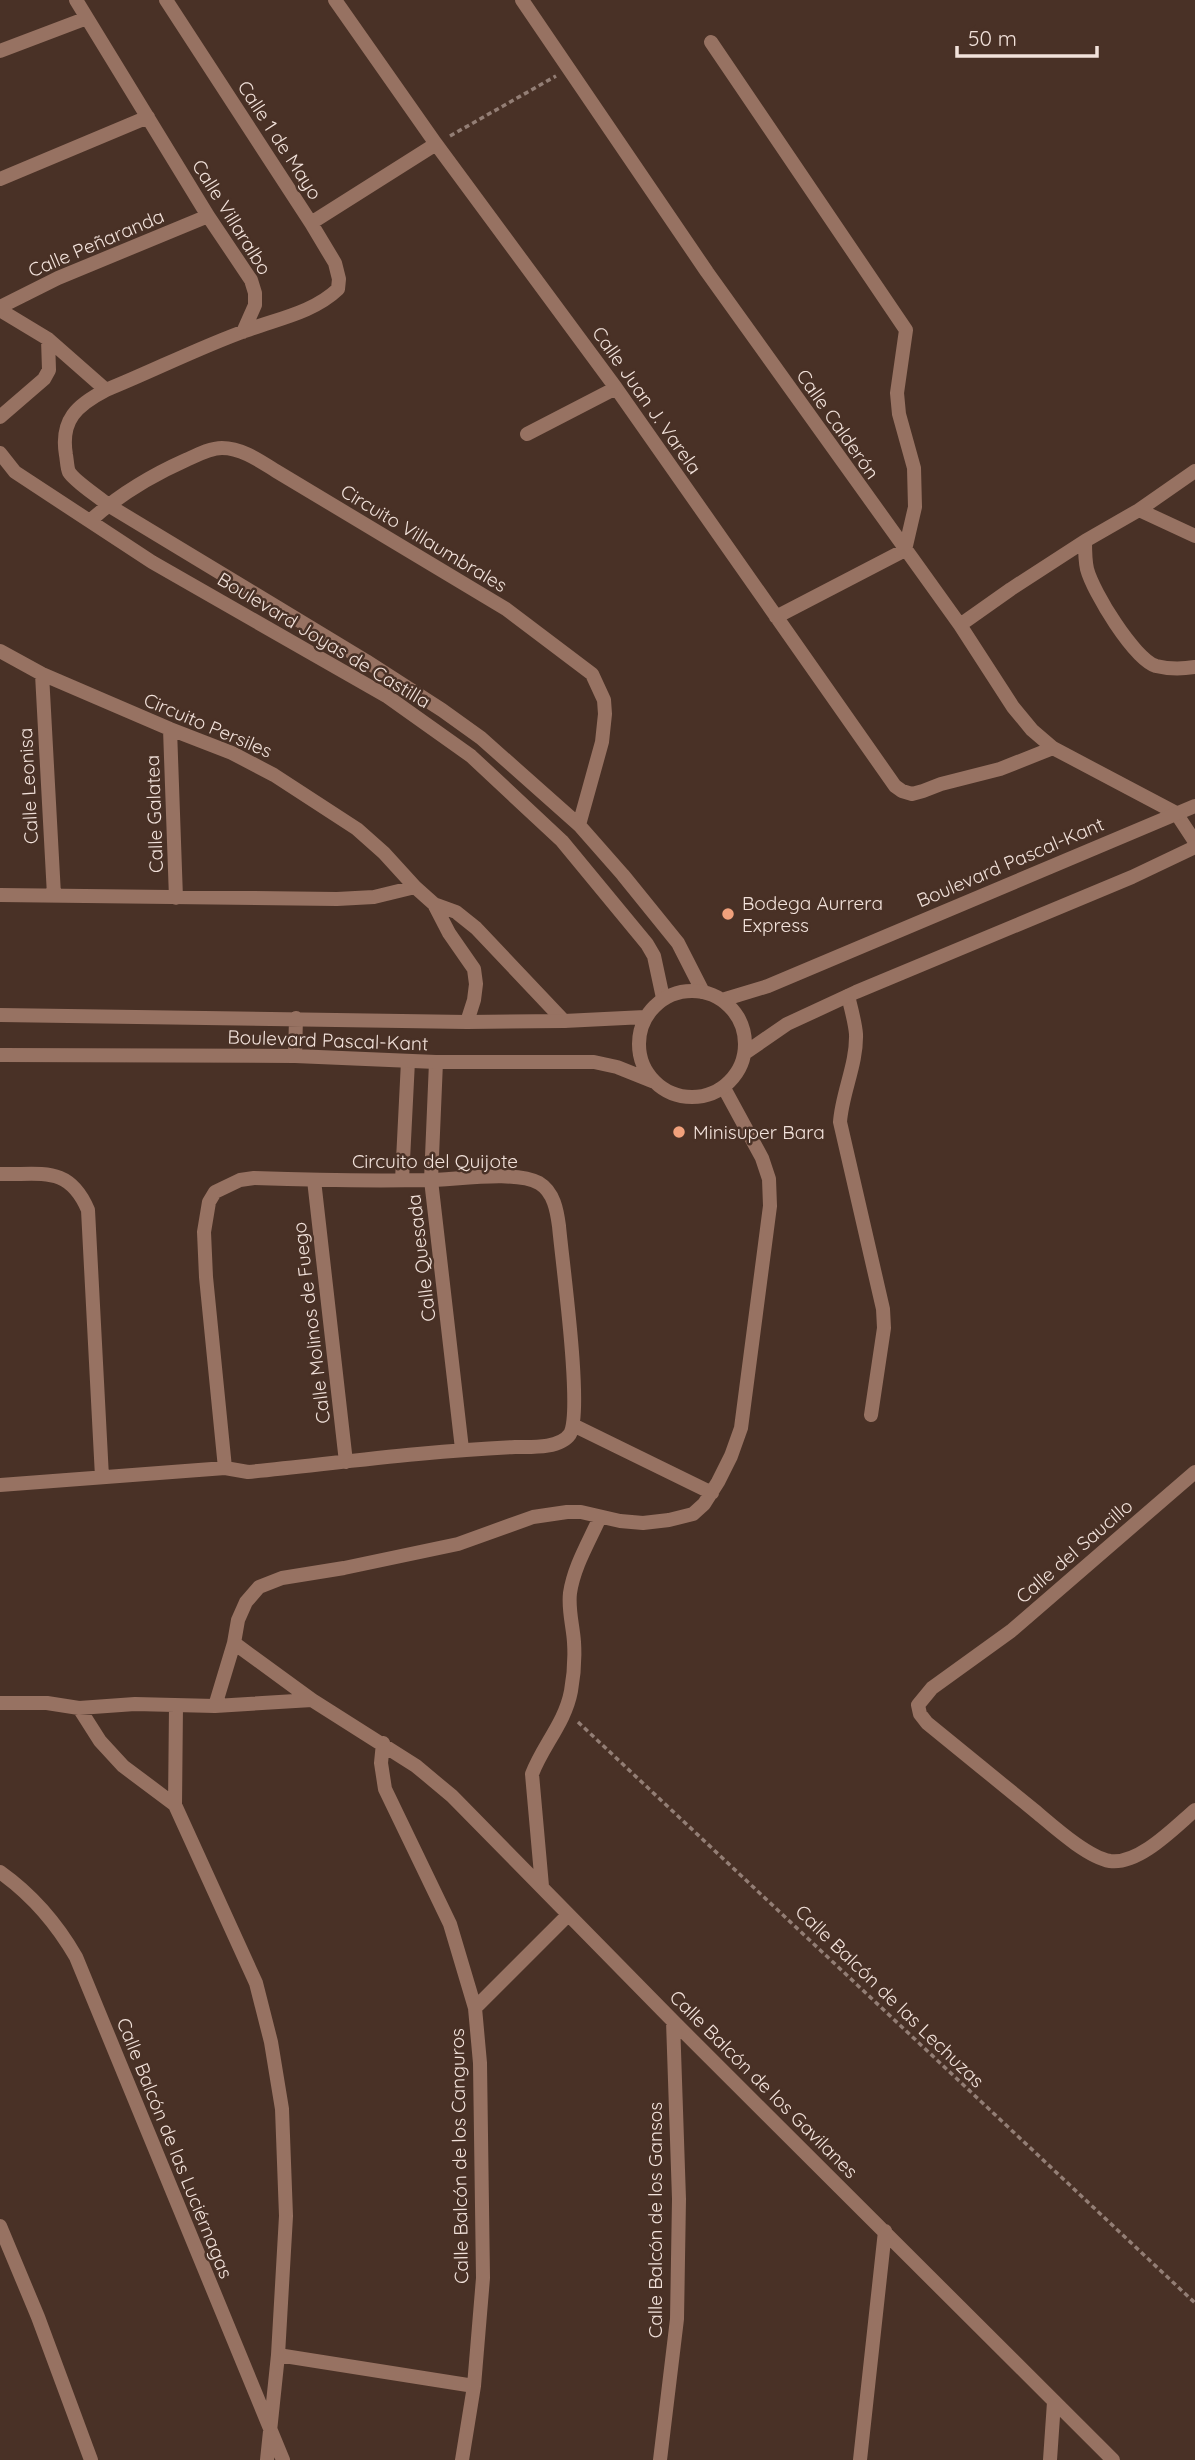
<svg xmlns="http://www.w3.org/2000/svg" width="1195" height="2460" viewBox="0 0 1195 2460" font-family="Quicksand,sans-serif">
	<rect width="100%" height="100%" fill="#493126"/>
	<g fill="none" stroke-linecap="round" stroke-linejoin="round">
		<!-- path -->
		<path stroke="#937e75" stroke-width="3.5" stroke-dasharray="5 3.5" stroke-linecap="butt" d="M450,136L556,76
			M578,1722L1195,2303"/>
		<!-- minor -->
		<path stroke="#977262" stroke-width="14" d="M76,0L208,216L251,280L255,293V305L243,332
			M166,0L311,223L335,263L339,279L338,289C313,313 276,319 245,331C198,348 153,371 106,390C77,405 60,420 66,455C67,460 67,468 69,472C74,481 99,497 108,505L366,661L442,710L481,738L579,825L623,875L678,943L703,992
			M335,0L436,144L616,388L895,786L902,791L912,794L923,791L941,784L1000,769L1053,748
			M522,0L707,272L960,625L1013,707L1032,730L1053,748L1176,813L1195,842
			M711,42L906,330L897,393L899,414L914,468L915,507L905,550L776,617
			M0,51L87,18
			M0,179L148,117
			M311,223L436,144
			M0,307L58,278L208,216
			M0,310L48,339L106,390
			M0,417L44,379L49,370L48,339
			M527,434L616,388
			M0,453L15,472L152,562L388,697L471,756L562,841L647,944L654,956L663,998
			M1139,510L1195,536
			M91,520C120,494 150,476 186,460C197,455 210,448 222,448C242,448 260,461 276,471L506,609L592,674L604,700L605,714L602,742L579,825
			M1085,541C1085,550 1085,560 1087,569C1093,592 1134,659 1156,666C1168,669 1183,669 1195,667
			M960,625L1011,589L1085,541L1139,510L1195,471
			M0,651L42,674L170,729L232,753L274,775L357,829L384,853L415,887L434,904L449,933L474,969L476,984L474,1000L467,1022
			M42,674L54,895
			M170,729L176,898
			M0,895L337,899L374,897L415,887
			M434,904L456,912L476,928L564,1021
			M848,996C851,1008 855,1022 856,1034C857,1064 842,1093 840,1122L883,1309L884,1328L871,1415
			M436,1062L431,1180L462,1449
			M0,1174C42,1175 69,1165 88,1210L102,1477
			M314,1180L346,1462
			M402,1180L408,1061
			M573,1425L712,1493
			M1195,1472L1011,1631L932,1688L918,1705L920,1714L927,1723C963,1752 999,1782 1035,1811C1053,1826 1087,1857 1110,1861C1139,1865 1175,1827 1195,1810
			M0,1485L225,1468L248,1472C337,1463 426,1451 515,1447C530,1447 560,1449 570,1434C583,1410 562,1261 559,1226C557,1211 554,1192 539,1183C515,1170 455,1180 427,1180C369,1181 311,1180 254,1178L240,1180L215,1192L209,1202L204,1232L206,1277L225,1468
			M234,1643L312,1700L416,1766L452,1796L673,2021L1113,2460
			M0,1703H47L79,1708L135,1704L215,1706L312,1700
			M176,1706L175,1805L256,1983L271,2042L282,2109L286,2216L278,2355L267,2460
			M215,1706L234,1643L238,1620L246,1602L259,1587L282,1578L344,1568L458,1544L533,1517L567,1512H581L620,1521L643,1523L669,1520L693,1514L704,1504L718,1482L731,1456L741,1428L770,1206L769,1179L762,1158L724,1088
			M79,1708L100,1741L123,1766L175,1805
			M383,1743L381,1763L385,1789L450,1924L475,2008L480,2063L483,2278L474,2386L462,2460
			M0,1872C31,1894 57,1924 76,1957L283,2460
			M542,1886L532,1774C543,1745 565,1723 571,1691C574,1675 575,1658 574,1642C573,1626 568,1610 570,1593C574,1566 589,1542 600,1517
			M475,2008L568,1915
			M0,2226L38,2317L91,2460
			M278,2355L474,2386
			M660,2460L677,2319L679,2199L673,2021
			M860,2460L885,2231
			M1050,2460L1054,2402"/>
		<!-- tertiary -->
		<path stroke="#977262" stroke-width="14" d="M639 1044a53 53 0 1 1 106 0a53 53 0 1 1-106 0Z
			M722,1000L768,986L1195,806
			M0,1015L467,1022L564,1021L645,1017
			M745,1053L787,1024L856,992L1132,877L1195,847
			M0,1055L295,1056L436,1062H594L617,1067L652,1081
			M295,1056L296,1018"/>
	</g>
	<!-- markers -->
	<g fill="#f1a17c" stroke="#493126" stroke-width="2.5">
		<circle cx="728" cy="914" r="7"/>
		<circle cx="679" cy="1132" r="7"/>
	</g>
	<g text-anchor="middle" stroke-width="5" stroke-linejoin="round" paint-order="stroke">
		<!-- street labels -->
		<g font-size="19" fill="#f2e2db" stroke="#493126">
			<text transform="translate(280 140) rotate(57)" y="7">Calle 1 de Mayo</text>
			<text transform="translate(232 217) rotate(58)" y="7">Calle Villaralbo</text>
			<text transform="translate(96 243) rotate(-23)" y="7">Calle Peñaranda</text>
			<text transform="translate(647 400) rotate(55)" y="7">Calle Juan J. Varela</text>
			<text transform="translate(838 424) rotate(55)" y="7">Calle Calderón</text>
			<text transform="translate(424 538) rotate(31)" y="7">Circuito Villaumbrales</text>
			<text transform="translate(324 640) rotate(31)" y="7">Boulevard Joyas de Castilla</text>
			<text transform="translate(208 725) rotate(23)" y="7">Circuito Persiles</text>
			<text transform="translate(28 786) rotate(-93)" y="7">Calle Leonisa</text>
			<text transform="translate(154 814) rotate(-92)" y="7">Calle Galatea</text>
			<text transform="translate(1010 862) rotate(-23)" y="7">Boulevard Pascal-Kant</text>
			<text transform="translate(328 1040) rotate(2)" y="7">Boulevard Pascal-Kant</text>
			<text x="435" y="1168">Circuito del Quijote</text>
			<text transform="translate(421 1258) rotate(-97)" y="7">Calle Quesada</text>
			<text transform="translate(311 1323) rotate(-97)" y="7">Calle Molinos de Fuego</text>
			<text transform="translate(1074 1551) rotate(-41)" y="7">Calle del Saucillo</text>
			<text transform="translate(890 1996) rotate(44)" y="7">Calle Balcón de las Lechuzas</text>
			<text transform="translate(764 2084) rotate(45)" y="7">Calle Balcón de los Gavilanes</text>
			<text transform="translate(175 2148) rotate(68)" y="7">Calle Balcón de las Luciérnagas</text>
			<text transform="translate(459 2156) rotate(-91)" y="7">Calle Balcón de los Canguros</text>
			<text transform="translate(655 2220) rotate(-90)" y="7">Calle Balcón de los Gansos</text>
		</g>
		<!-- poi labels -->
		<g font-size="19" fill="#f2e2db" stroke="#493126" text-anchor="start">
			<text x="742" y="910">Bodega Aurrera<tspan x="742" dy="22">Express</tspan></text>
			<text x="693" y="1139">Minisuper Bara</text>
		</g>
	</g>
	<!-- scale -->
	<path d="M957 46v10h140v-10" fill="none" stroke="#f2e2db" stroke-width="3.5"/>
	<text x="968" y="46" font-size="21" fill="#f2e2db" stroke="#493126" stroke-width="5" paint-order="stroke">50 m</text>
</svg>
